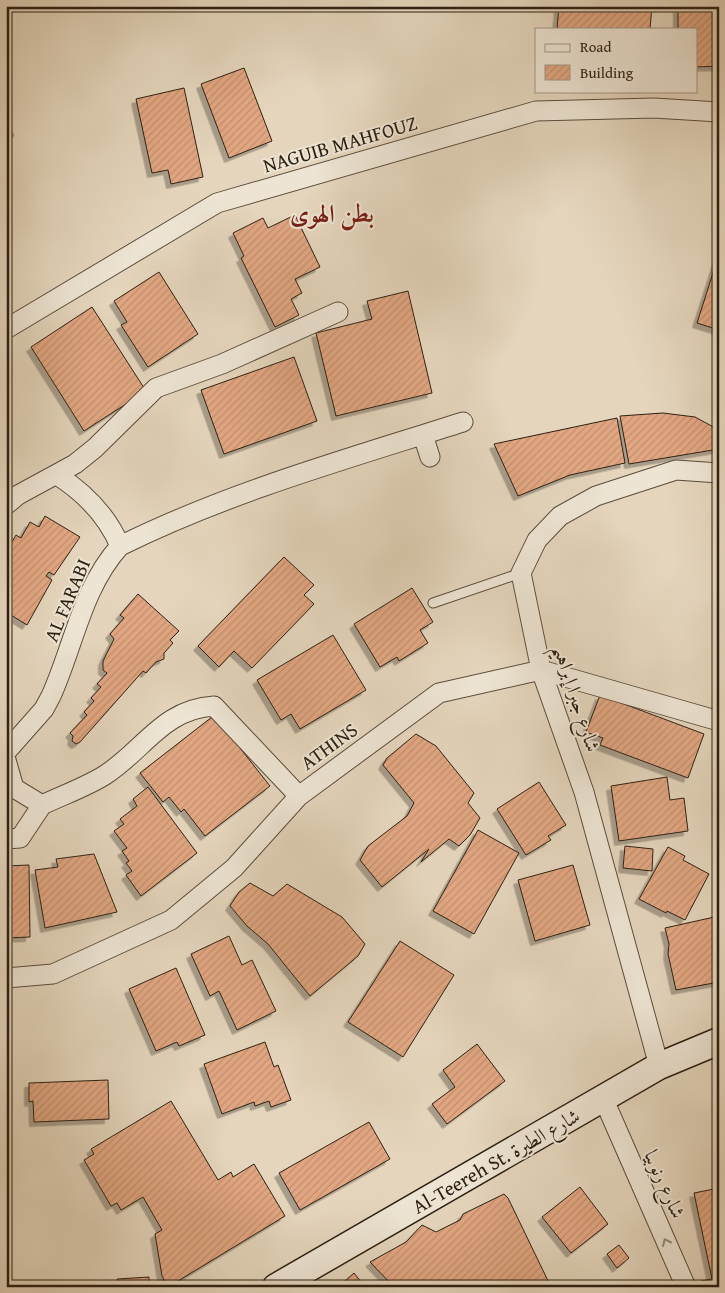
<svg xmlns="http://www.w3.org/2000/svg" width="725" height="1293" viewBox="0 0 725 1293" font-family="'Gentium Book Plus',Amiri,serif">
	<defs>
		<pattern id="building-hatch" width="6" height="6" patternUnits="userSpaceOnUse" patternTransform="scale(1.25)"><rect width="6" height="6" fill="#e2a782"/><path d="M-1 1l2-2M0 6l6-6M5 7l2-2" fill="none" stroke="#c28f6f"/></pattern>
		<filter id="shadow"><feDropShadow dx="-4.5" dy="4.5" stdDeviation="0" flood-color="#0004"/></filter>
	</defs>
	<rect width="100%" height="100%" fill="#e4d5bc"/>
	<filter id="stains"><feTurbulence type="fractalNoise" baseFrequency=".004" numOctaves="4"/><feColorMatrix values="0 0 0 0 .2 0 0 0 0 .09 0 0 0 0 .02 0 0 0 .5 -.17"/></filter>
	<radialGradient id="worn" r=".72"><stop offset=".6" stop-color="#630" stop-opacity="0"/><stop offset="1" stop-color="#630" stop-opacity=".3"/></radialGradient>
	<!-- building -->
	<path fill="url(#building-hatch)" stroke="#2c2012" filter="url(#shadow)" d="M559,6H652L650,29H557Z
		M678,6H719V66L696,67V29H678Z
		M244,68L272,141L229,158L201,84Z
		M184,88L203,177L171,184L168,170L152,173L136,99Z
		M295,215L320,267L295,279L302,293L291,299L299,315L275,327L241,258L244,256L233,233L263,218L268,228Z
		M719,254V330L697,323Z
		M159,272L198,334L148,367L121,325L127,322L114,301Z
		M408,291L432,393L336,416L316,333L372,319L367,301Z
		M92,307L146,391L84,431L31,347Z
		M294,357L317,421L224,454L201,390Z
		M663,413L695,417L719,430V449L629,464L620,416Z
		M617,418L625,463L570,475L518,496L494,444Z
		M45,516L80,537L54,575L49,572L46,576L52,580L27,625L6,612V552L16,535L21,538L30,522L39,527Z
		M284,557L314,585L304,595L314,604L252,668L234,651L219,667L198,646Z
		M412,588L433,622L420,630L428,643L399,661L397,657L380,667L354,624Z
		M138,594L179,631L170,640L173,643L164,653V659L156,662L146,673L143,671L80,742L76,744L72,741L73,736L70,733L87,715L84,712L94,701L91,698L101,687L97,684L107,673L103,670V661L114,639L110,634L124,618L120,615Z
		M333,635L366,690L300,729L291,714L281,720L257,680Z
		M600,695L704,734L688,778L600,745L603,738L586,732Z
		M212,717L219,725L221,724L270,786L205,836L184,809L181,812L169,797L163,802L140,773Z
		M416,734L436,746L474,793L468,803L480,818L470,835L459,846L449,839L421,862L429,849L382,887L360,860L368,846L407,816L414,803L383,765L387,758Z
		M667,777L670,800L684,798L688,831L619,841L611,786Z
		M539,782L566,825L548,836L551,840L526,855L497,809Z
		M148,787L197,853L141,896L126,875L132,871L126,863L129,861L122,851L127,848L114,831L124,824L120,819L137,806L133,799Z
		M478,830L519,853L474,934L433,911Z
		M625,846L653,849L652,871L623,868Z
		M668,847L685,856L683,860L709,874L685,920L667,911L666,913L639,899Z
		M94,854L117,912L45,928L35,870L58,867L56,859Z
		M29,865L30,937L6,938V866Z
		M573,865L590,925L535,941L518,880Z
		M250,883L273,896L287,884L342,917L365,944L358,956L310,996L268,944L247,926L230,906L239,892Z
		M719,916V982L676,990L668,954L669,944L665,928Z
		M229,936L242,965L252,960L276,1011L237,1030L219,991L210,996L191,954Z
		M400,941L454,975L403,1057L348,1022Z
		M176,968L205,1035L179,1046L177,1042L156,1051L129,989Z
		M265,1042L274,1067L278,1065L291,1100L271,1107L269,1101L255,1106L254,1102L222,1114L204,1064Z
		M477,1044L505,1081L447,1124L432,1104L455,1087L443,1070Z
		M108,1080L109,1119L34,1122L33,1101L29,1102V1083Z
		M171,1101L218,1180L231,1172L233,1177L254,1164L285,1216L168,1287L162,1276L155,1234L162,1230L143,1197L121,1210L117,1203L111,1206L84,1160L94,1154L91,1149Z
		M369,1122L390,1159L300,1210L279,1173Z
		M580,1187L608,1224L571,1253L542,1217Z
		M719,1188V1287H702L701,1281L712,1279L694,1193Z
		M504,1194L508,1198L551,1287H394L370,1262L406,1242L422,1225L436,1232L460,1220L463,1214Z
		M619,1245L629,1258L617,1268L607,1254Z
		M354,1273L365,1287H338Z
		M149,1277V1287H78L118,1284L117,1279Z"/>
	<g fill="none" stroke-linecap="round" stroke-linejoin="round">
		<defs>
			<path id="service" d="M6,136L8,135
				M433,603L521,573"/>
			<path id="minor" d="M6,329L217,203L536,111L654,108L719,112
				M423,435L430,457
				M6,505L18,495L75,464L95,448L156,388L222,364L338,312
				M120,546C229,492 347,459 463,422
				M6,752L44,709L51,696C74,645 82,588 120,546C107,515 85,493 57,475
				M6,760L14,788L42,805C63,795 86,787 105,775C144,750 163,709 214,706L299,796
				M6,839L20,838L42,805
				M6,978L53,974L171,920L234,868L299,796L439,693L541,670L719,721
				M659,1066L584,792L541,670L521,573L537,540L560,516L596,496L676,470L719,473
				M604,1100L686,1287"/>
			<path id="secondary" d="M276,1287L659,1066L719,1041"/>
		</defs>
		<!-- service casing -->
		<use href="#service" stroke="#5a4d3c" stroke-width="11"/>
		<!-- minor casing -->
		<use href="#minor" stroke="#5a4d3c" stroke-width="21"/>
		<!-- secondary casing -->
		<use href="#secondary" stroke="#2c2012" stroke-width="29"/>
		<!-- service -->
		<use href="#service" stroke="#ede4d3" stroke-width="9"/>
		<!-- minor -->
		<use href="#minor" stroke="#ede4d3" stroke-width="19"/>
		<!-- secondary -->
		<use href="#secondary" stroke="#ede4d3" stroke-width="26"/>
	</g>
	<!-- one-way arrows -->
	<defs><path id="oneway-chevron" d="M-2-3.5L2.5 0L-2 3.5" fill="none" stroke-width="1.6" stroke-linecap="round" stroke-linejoin="round" transform="scale(1.25)"/></defs>
	<use stroke="#968c7c" href="#oneway-chevron" transform="translate(666 1242) rotate(-114)"/>
	<g text-anchor="middle" stroke-width="4" stroke-linejoin="round" paint-order="stroke">
		<!-- street labels -->
		<g font-size="20" fill="#2c2012" stroke="#ede4d3">
			<text transform="translate(340 144) rotate(-16)" y="7">NAGUIB MAHFOUZ</text>
			<text transform="translate(67 600) rotate(-67)" y="7">AL FARABI</text>
			<text transform="translate(577 698) rotate(72)" y="7">شارع جبرا إبراهيم</text>
			<text transform="translate(329 746) rotate(-36)" y="7">ATHINS</text>
			<text transform="translate(496 1161) rotate(-30)" y="7">Al-Teereh St. شارع الطيرة</text>
			<text transform="translate(665 1184) rotate(66)" y="7">شارع رنوبيا</text>
		</g>
		<!-- district labels -->
		<g font-size="25" font-weight="bold" fill="#7a1f14" stroke="#ede4d3">
			<text x="332" y="222">بطن الهوى</text>
		</g>
	</g>
	<!-- margin -->
	<rect width="725" height="1293" fill="none" stroke="#e4d5bc" stroke-width="25"/>
	<rect x="8" y="8" width="710" height="1278" fill="none" stroke="#2c2012" stroke-width="2.5"/>
	<rect x="12" y="12" width="700" height="1268" fill="none" stroke="#2c2012"/>
	<!-- legend -->
	<rect x="535" y="28" width="162" height="65" fill="#ede4d3" stroke="#a09686"/>
	<rect x="545" y="44" width="25" height="8" fill="#ede4d3" stroke="#a09686"/>
	<text x="580" y="52" font-size="15" fill="#2c2012">Road</text>
	<rect x="545" y="65" width="25" height="15" fill="url(#building-hatch)" stroke="#a09686"/>
	<text x="580" y="78" font-size="15" fill="#2c2012">Building</text>
	<rect width="100%" height="100%" filter="url(#stains)"/>
	<rect width="100%" height="100%" fill="url(#worn)"/>
</svg>
